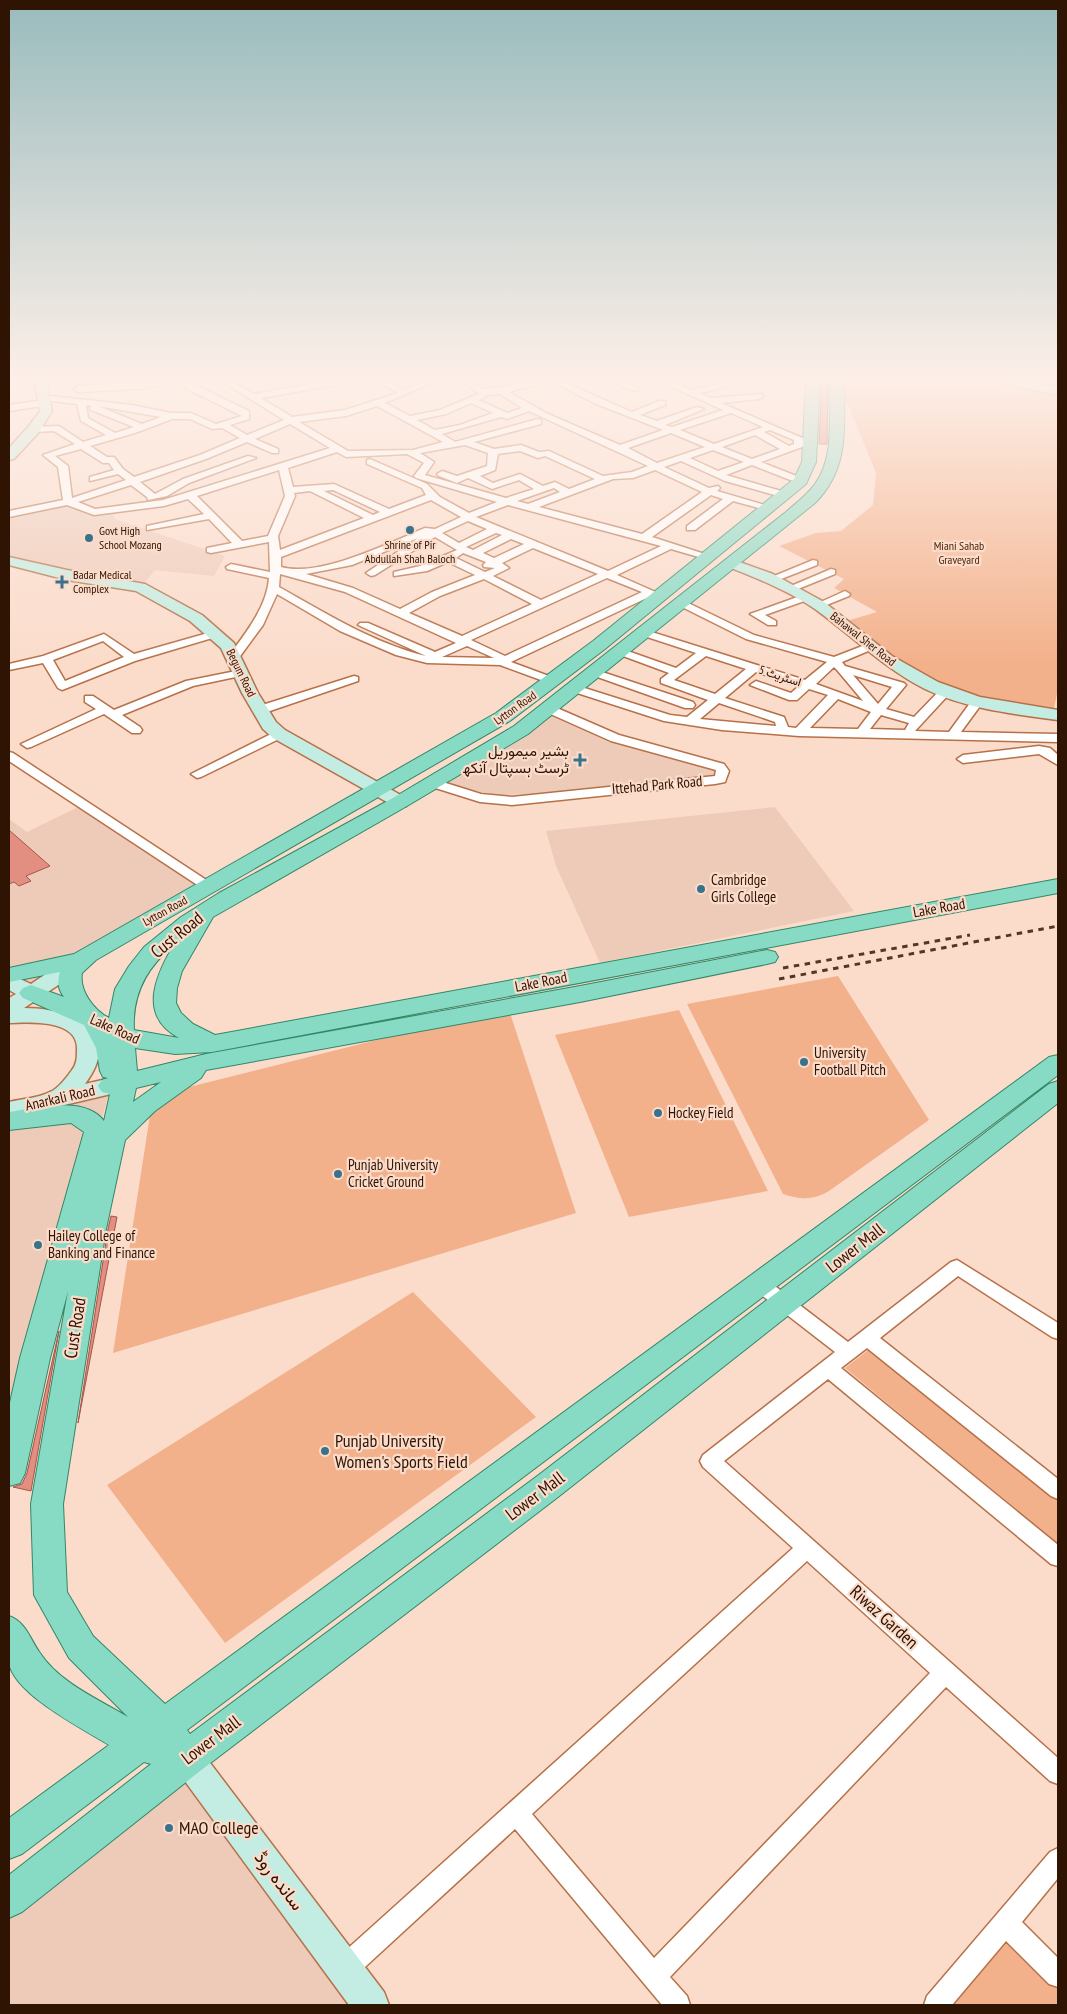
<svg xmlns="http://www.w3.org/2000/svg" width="1067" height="2014" viewBox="0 0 1067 2014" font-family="'PT Sans Narrow',Vazirmatn,sans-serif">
	<rect width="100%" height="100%" fill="#fbdccb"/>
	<!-- built -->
	<path fill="#eecbb9" d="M67,505L91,515L113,513L115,519L225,556L214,576L155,570L145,582L75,572L9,557V517Z
		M551,713L607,740L718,771L715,776L544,794L498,795L461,788L445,780Z
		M82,805L210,887L25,994L9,986V819L27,832Z
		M775,807L854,911L600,963L556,866L546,831Z
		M111,1086L35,1358L9,1473V1111Z
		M187,1758L371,2005H9V1899Z"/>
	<!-- green -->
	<path fill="#f3b18b" d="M859,381H1058V689L1053,713L979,698L920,675L840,623L877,612L834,588L844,579L779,546L816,533L841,531L873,505L876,473L839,383Z
		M838,976L929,1120L829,1191C814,1200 800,1200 783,1194L687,1004Z
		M508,1007L576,1213L113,1353L153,1096Z
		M679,1010L768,1191L629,1217L555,1035Z
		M413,1292L536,1417L225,1643L107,1485Z
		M871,1348L1058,1499V1545L845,1368Z
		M1005,1923L1058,1975V2005H936Z"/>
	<!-- building -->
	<path fill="#e28e80" stroke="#a4564a" d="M822,381H828L827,444H819Z
		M9,830L50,866L26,876L31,881L19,886L14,882L9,884Z
		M111,1216L117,1217L78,1423L108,1229Z
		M59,1331L31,1491L13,1487L22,1484L27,1473Z"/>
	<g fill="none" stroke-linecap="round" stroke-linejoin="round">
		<defs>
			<path id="street" d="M44,381H57L41,387L37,384Z
				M157,381H175L140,389L78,392L74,389L78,386Z
				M178,381H187L249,411V419L230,425L247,435L284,420L222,381H231L254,394L328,381H344L340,384L261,398L292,417L345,410L398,393L376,381H386L405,390L426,381H436L385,403L410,416L440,410L479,394L464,381H473L482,389H488L531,381H543L542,383L509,392L548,414L620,445L663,430L594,403L551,381H561L632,412L659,401H665V405L640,415L657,421L697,407L704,409L665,425L672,427L723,410L659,381H670L692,390L731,381L734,383L733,385L700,393L711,398L762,394L763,396L759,399L721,403L814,443L809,446L804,444L802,447L761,462L804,479V483H798L752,465L726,475L788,493V497L785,498L725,481L681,461L664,467L709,488L718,486L720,488L717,491L775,508L770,511L733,501L695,530H687V526L723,499L711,495L652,537L714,557L709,560L671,549L617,575L660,594L655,597L651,596L511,662L557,679V683H549L500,665L427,663L396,655L340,631L277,594L263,625L238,659L234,660L228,657C245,634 267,607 269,578L227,569L226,567L231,564L270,572L269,542L211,553L207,552V548L232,543L209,519L147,530V526L204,514L188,499L164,506L94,515L67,505L9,517V511L63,500L58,467L43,455L75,444L54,431L34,432L29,429L31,427L59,426L83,442L106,435L81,421L77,404L44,400L40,397L41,395L132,405L171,413H191L216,424L242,416L189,390ZM500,394L522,408L507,413L479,400L488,395ZM471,403L493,413L460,425L435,430L417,420L446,414ZM86,405L92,406L90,408L91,410L134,427L115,433L88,418ZM98,406L161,417L142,424ZM377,406L443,442L413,450L348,451L299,422L346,416ZM529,411L648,466L632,472L603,476L549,451L539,452L521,445L494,449L474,442L541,424V420L538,419L455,442L442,434L501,417L507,419ZM731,413L763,427L714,444L680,430ZM172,419H190L212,429L222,428L240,438L200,455L134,477L123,469L114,457H107L90,446L135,433ZM290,424L330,448L163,500L95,509L78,502L131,485L147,497L148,500L167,496L189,483L256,458L248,456L183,479L155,494L140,482L206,459L247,442L272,453H278V449L255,439ZM770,430L794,440V444L789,446L764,432ZM671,433L705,447L657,463L628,448ZM755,435L780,449L752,459L722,447ZM465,445L488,453L487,466L457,476L442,471L437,474L439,476L457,483L468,478L492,489L519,480L534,489L506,498L425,475L434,462L420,453ZM81,449L103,463H109L114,470L90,477V481L118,474L126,480L72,498L68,466L55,456ZM713,450L744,462L718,471L690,458ZM520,451L538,458L545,456L595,479L569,489L555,482L543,486L520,474L493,483L480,476L495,470L498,454ZM337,452L346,457L407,454L424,463L414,476L416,478L497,502L469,513L440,497L427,484L370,459L367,460V464L422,488L426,495L389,509L334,484L293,487L288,468ZM279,470L285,496L268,536L242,541L197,496ZM655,470L702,492L642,534L539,507L613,479L633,478ZM554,488L560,492L528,504L517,501ZM333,490L380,512L373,515L324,491ZM310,491L364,518L280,550L278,536L295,496L294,493ZM431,500L461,517L435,529L425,528C389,543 319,578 281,567V557ZM508,505L661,546L608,571L476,517ZM468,521L487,529L459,543L442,533ZM496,533L502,535L473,550L466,547ZM435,537L457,550L420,566L394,572V576L427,571L448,562L475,575L432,592L400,609L353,588L306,574L352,565L418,538L366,573L371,576L375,575ZM511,539L524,544L494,558L483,553ZM533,548L598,574L541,600L493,576L509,568L502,563ZM463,553L486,562L483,565L484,567L495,568L485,572L456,558ZM280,574L345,592L456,643L435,652L368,623H360L358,625L426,656C373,643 327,614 279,587ZM607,578L642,592L505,656L471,640ZM484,579L532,604L462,636L409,613L440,596ZM467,646L494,658L442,657Z
				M611,381H622L640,389L633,391Z
				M45,400L48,401V405L9,411V405Z
				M813,560L817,561V565L776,581L772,582L767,579Z
				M831,569L835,570V574L793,591H785L784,589Z
				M845,591L850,594L849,596L819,608L814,605Z
				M803,595L807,596V600L765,615L776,621V625H768L750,614Z
				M680,599L754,635L834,657L865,645H873V649L842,662L845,666L904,683L906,685L886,709L914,717L941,689H949L951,692L915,731L949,732L973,699L977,698L983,702L961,732L1058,734V742L799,736L722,730L664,721L571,691V687L575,685L670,715L687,717L708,700L661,683V679L669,673L615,653L613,651L619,648L676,668L696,653L638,634L636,632L642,629L805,680L827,662L746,639L676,604L675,602ZM706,656L746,669L715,694L674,680ZM834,667L837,670L863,701L816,684ZM756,672L799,686L791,693L756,681L750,685L789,700H797L809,689L828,695L796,728L788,727L784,717L725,698ZM853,675L892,687L878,704ZM838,699L871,712L858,729L810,728ZM719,703L775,722L776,726L700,719ZM881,715L909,723L905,730L870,729Z
				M215,631L219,632V636L135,661L62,690L58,688L43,663L9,670V664L43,656L104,634L134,654ZM103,641L124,657L65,681L53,660Z
				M593,669L693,702L695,705L693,708H685L589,674L587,672Z
				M241,670L245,671V675L193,686L122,715L140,727L142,730L140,733H132L104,714L31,747L27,748L21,744L96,709L85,702V696H93L114,710L186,681Z
				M354,676L358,677V681L264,713H256L254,710L256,707Z
				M550,705L619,735L724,764L729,771L725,782L715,784L512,805L480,802L429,786L427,783L433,779L481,794L512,797L715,776L716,770L611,741L546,712L544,709Z
				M279,730L285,734L283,737L201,777L197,778L191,774Z
				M1039,746L1050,748L1058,755V765L1039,754L963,763L957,759L963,755Z
				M9,752L13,753L217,887L210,891L205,890L9,761Z
				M957,1260L1058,1323V1339L1052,1337L958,1276L880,1338L1058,1479V1499L1051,1496L867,1348L841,1368L1058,1545V1566L1051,1564L828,1379L724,1461L1058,1758V1784L1050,1781L946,1687L670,1977L687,1996L690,2005H662L515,1829L353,1978L344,1981L335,1978L332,1969L335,1960L793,1548L703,1467L700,1461L703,1455L835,1352L755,1290L752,1285L755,1280L761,1278L767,1280L848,1342L951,1262ZM807,1561L930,1673L654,1958L532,1814Z
				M1058,1848V1878L1022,1922L1058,1958V1987L1049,1984L1006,1941L952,2005H924L927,1996L1050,1852Z"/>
			<path id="secondary" d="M34,381H46L52,411L39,432L14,459L9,460V448L29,426L40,411Z
				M1004,381H1026L1058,387V395L1006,384Z
				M9,557L67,570L145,584L202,615L234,643L258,693L276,722L285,730L406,798L409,802L406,806H394L273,738L263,729L242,693L221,648L190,621L136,591L67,580L9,565Z
				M731,559L773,574L824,602L892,656L938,682L980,697L1058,710V720C1014,714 966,709 925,689C884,668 852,636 815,609C788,590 756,578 726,566L724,563L726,560Z
				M81,953L88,955L91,960L88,965L24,1008C71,1008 125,1031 85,1084L111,1078L119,1081L122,1086L119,1091L111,1094L9,1118V1102C22,1099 38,1098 50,1092C58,1089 67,1077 72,1070C77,1064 77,1057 77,1048C77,1019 28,1022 9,1023V998L16,994L9,990V974L31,984L74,955Z
				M187,1742L198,1747L384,1992L389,2005H349L176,1769L171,1758L176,1747Z"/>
			<path id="primary" d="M806,381H820L816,462L806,484L605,649L510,721L96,960L82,973C79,991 94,1010 109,1018L115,989L129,966L144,947L181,917L219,893L393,798L514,726L786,512C796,503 807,495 815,484C836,455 828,414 830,381H844C844,427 850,468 815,503L528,734L407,806L213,917L182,971L177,988L176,1003L181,1013L193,1024L215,1035L1058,879V893L212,1052L175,1054L135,1048L137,1071L206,1054L580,986L767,950L775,952L778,957L775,962L767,964L580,1002L206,1070L201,1078L155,1111L125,1140L106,1229L63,1504L67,1592L93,1636L165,1704L1049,1057L1058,1055V1075L187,1730L190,1734L536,1477L1049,1084L1058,1081V1103L558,1497L200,1771L22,1912L9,1918V1875L151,1764L144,1762L22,1854L9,1859V1818L109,1745C83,1729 14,1694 9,1663C6,1649 9,1631 9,1616C26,1622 30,1639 40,1653C60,1683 98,1699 128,1717L69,1658L34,1595L31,1504L68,1291L50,1358L25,1473L20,1483L9,1486V1407L20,1358L84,1132L71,1123L9,1130V1112C35,1108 85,1095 104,1121L110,1094L102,1092L98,1086L102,1080L108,1078L103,1077L100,1071L96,1048L84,1025L23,998L19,993L23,988L31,985L64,997C58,989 57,982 60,972L9,982V968L74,954L496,713L593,641L794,479L802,462ZM173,946C155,977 138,1016 179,1038L134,1030C132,995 146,968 173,946ZM161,1082L133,1102L136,1088Z"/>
		</defs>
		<!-- street casing -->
		<use href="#street" stroke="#b77148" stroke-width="3"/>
		<!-- secondary casing -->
		<use href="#secondary" stroke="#b77148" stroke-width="3"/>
		<!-- primary casing -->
		<use href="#primary" stroke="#348667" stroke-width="2"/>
		<!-- street -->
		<use href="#street" fill="#fff" fill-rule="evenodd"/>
		<!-- secondary -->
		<use href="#secondary" fill="#c3ede2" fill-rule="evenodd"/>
		<!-- primary -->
		<use href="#primary" fill="#87dbc4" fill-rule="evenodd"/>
		<!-- rail -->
		<path stroke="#523726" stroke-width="3" stroke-dasharray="5.5 5.5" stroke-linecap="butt" d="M783,968L970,935
			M779,979L1058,926"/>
	</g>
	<!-- sky -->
	<linearGradient id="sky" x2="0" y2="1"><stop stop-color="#99bbbd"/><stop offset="0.57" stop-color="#fdefe8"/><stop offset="1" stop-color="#fdefe8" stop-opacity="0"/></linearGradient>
	<rect width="1067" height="663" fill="url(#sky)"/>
	<!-- markers -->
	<g fill="#3a728c" stroke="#fbdccb" stroke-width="2">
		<circle cx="410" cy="530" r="5"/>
		<circle cx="89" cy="538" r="5"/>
		<path d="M59.5 574.5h5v5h5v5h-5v5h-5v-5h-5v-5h5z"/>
		<path d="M577.5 752.5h5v5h5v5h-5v5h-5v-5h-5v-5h5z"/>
		<circle cx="701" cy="889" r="5"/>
		<circle cx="804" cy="1062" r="5"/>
		<circle cx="658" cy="1113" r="5"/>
		<circle cx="338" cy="1174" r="5"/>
		<circle cx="38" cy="1245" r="5"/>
		<circle cx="325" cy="1451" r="5"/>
		<circle cx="169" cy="1828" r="5"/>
	</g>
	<g text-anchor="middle" stroke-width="4.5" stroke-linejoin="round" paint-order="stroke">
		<!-- far-poi labels -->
		<g font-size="12" fill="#2f1403" stroke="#fbdccb" text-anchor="start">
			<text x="99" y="535">Govt High<tspan x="99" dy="14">School Mozang</tspan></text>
			<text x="410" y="549" text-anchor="middle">Shrine of Pir<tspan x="410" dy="14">Abdullah Shah Baloch</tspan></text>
			<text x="73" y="579">Badar Medical<tspan x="73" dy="14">Complex</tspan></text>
		</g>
		<!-- far-park labels -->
		<g font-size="12" fill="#502508" stroke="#fbdccb">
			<text x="959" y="550">Miani Sahab<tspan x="959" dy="14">Graveyard</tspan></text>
		</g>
		<!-- far-street labels -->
		<g font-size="12" fill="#2f1403" stroke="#fbdccb">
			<text transform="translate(863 639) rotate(38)" y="4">Bahawal Sher Road</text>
			<text transform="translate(241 673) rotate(64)" y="4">Begum Road</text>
			<text transform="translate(780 676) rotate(18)" y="4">اسٹریٹ 5</text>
			<text transform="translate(515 708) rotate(-35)" y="4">Lytton Road</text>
			<text transform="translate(165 911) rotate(-29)" y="4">Lytton Road</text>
		</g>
		<!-- poi labels -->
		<g font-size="15" fill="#2f1403" stroke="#fbdccb" text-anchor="start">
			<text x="569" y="756" text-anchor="end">بشیر میموریل<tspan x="569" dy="17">ٹرسٹ ہسپتال آنکھ</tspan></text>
			<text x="711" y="885">Cambridge<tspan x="711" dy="17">Girls College</tspan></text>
			<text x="814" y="1058">University<tspan x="814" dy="17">Football Pitch</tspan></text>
			<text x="668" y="1118">Hockey Field</text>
			<text x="348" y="1170">Punjab University<tspan x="348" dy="17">Cricket Ground</tspan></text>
			<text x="48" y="1241">Hailey College of<tspan x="48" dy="17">Banking and Finance</tspan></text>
		</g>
		<!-- street labels -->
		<g font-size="15" fill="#2f1403" stroke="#fbdccb">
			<text transform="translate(657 785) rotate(-5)" y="5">Ittehad Park Road</text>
			<text transform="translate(939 908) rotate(-10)" y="5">Lake Road</text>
			<text transform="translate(541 982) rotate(-11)" y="5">Lake Road</text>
			<text transform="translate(115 1029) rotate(24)" y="5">Lake Road</text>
			<text transform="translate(60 1098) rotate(-13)" y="5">Anarkali Road</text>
		</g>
		<!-- near-street labels -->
		<g font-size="18" fill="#2f1403" stroke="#fbdccb">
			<text transform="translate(177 935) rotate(-39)" y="6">Cust Road</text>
			<text transform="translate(855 1248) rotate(-38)" y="6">Lower Mall</text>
			<text transform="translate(75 1328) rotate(-81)" y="6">Cust Road</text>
			<text transform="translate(535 1496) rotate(-37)" y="6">Lower Mall</text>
			<text transform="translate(884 1617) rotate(42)" y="6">Riwaz Garden</text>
			<text transform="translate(211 1740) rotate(-37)" y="6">Lower Mall</text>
			<text transform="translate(279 1881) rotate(53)" y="6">ساندہ روڈ</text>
		</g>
		<!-- near-poi labels -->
		<g font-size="18" fill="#2f1403" stroke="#fbdccb" text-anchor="start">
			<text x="335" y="1447">Punjab University<tspan x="335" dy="21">Women's Sports Field</tspan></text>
			<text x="179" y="1834">MAO College</text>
		</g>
	</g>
	<!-- border -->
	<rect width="1067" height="2014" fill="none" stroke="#2f1403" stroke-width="20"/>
</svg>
